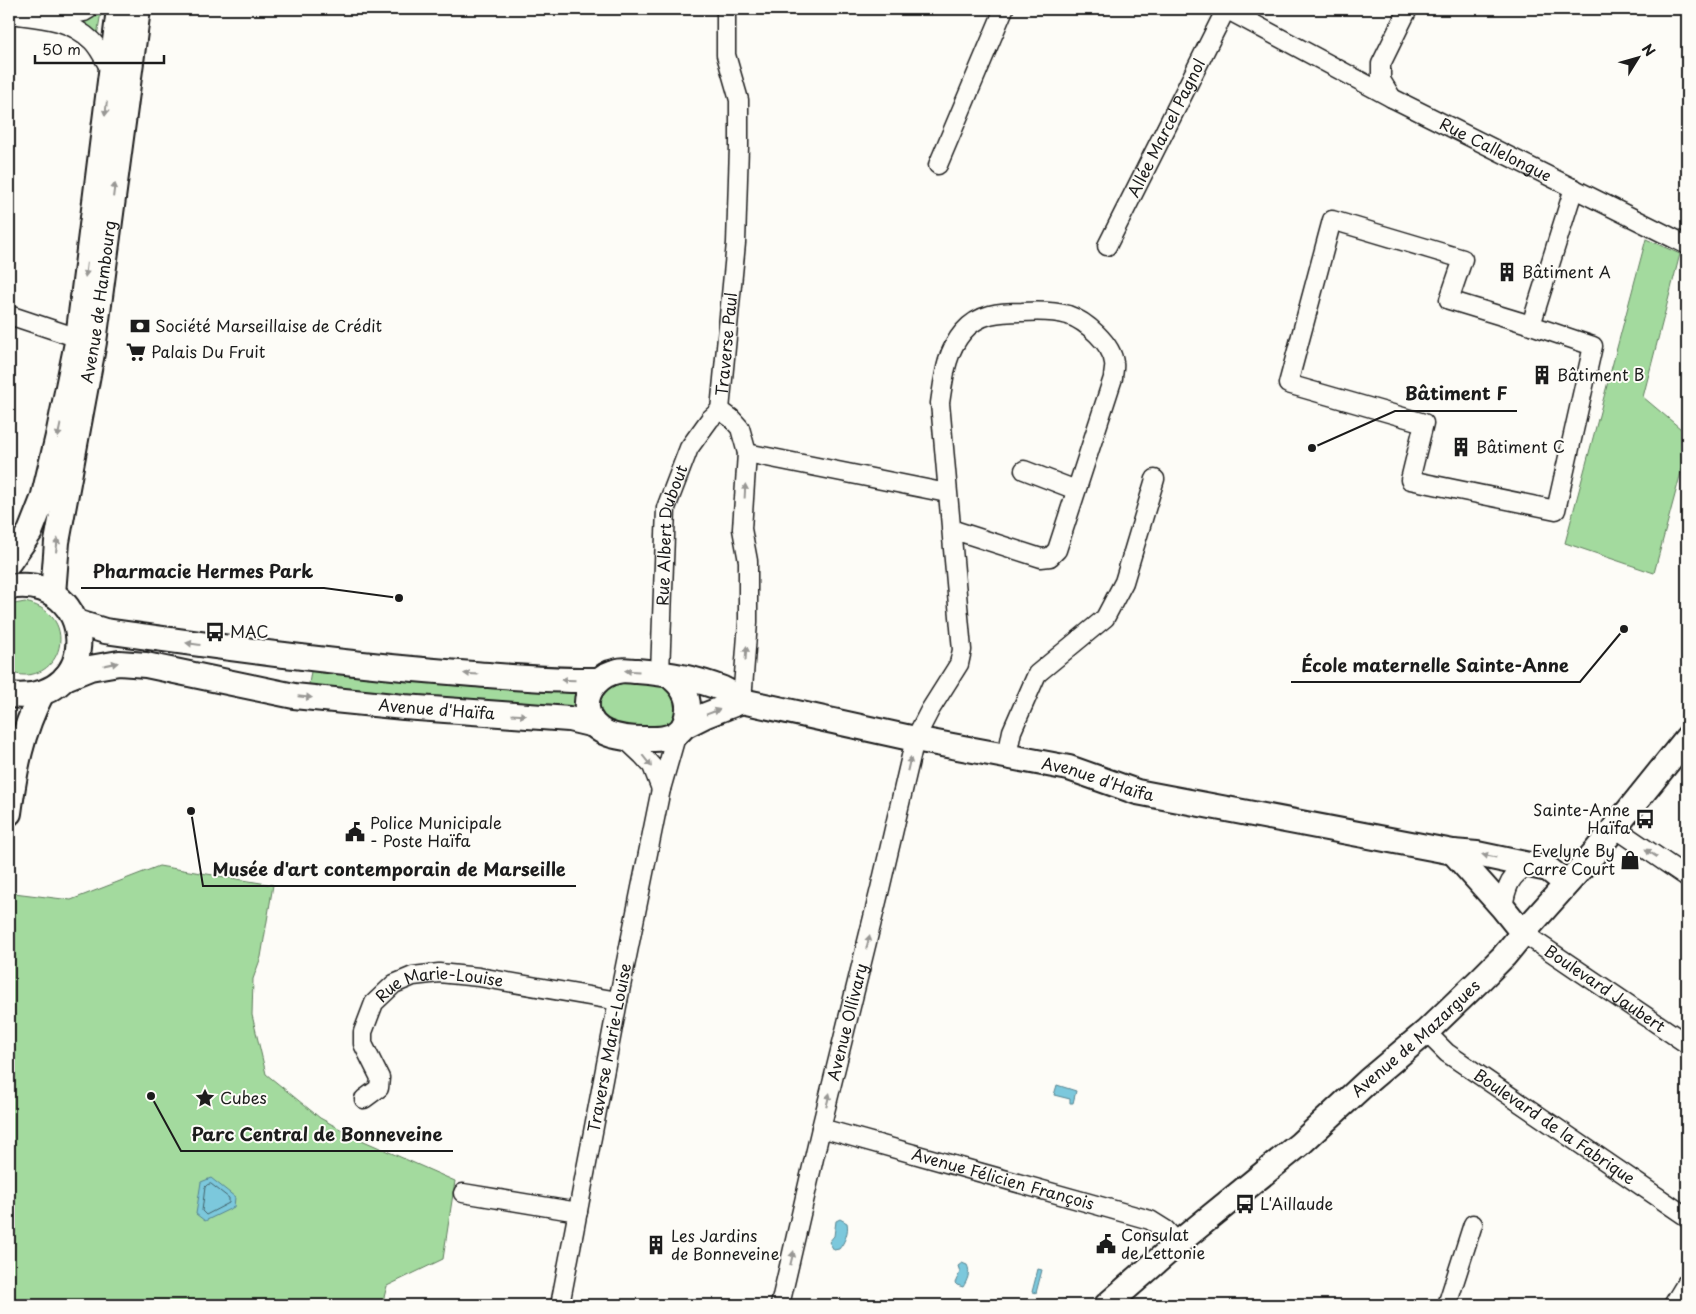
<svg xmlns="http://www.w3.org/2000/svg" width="1696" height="1314" viewBox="0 0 1696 1314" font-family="'Playpen Sans',sans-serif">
	<rect width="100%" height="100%" fill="#fdfcf7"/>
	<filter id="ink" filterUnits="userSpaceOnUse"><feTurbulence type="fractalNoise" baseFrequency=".02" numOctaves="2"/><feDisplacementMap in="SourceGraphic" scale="10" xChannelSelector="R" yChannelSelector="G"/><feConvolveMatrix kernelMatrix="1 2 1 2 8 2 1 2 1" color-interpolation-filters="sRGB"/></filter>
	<g filter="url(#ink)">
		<!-- green -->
		<path fill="#a3da9e" stroke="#607b5d" d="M98,10L101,12L97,36L74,19Z
			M1646,239L1680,254L1643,397L1687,434V450L1654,573L1565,543Z
			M25,602C85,615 60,691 9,672V605Z
			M312,665L577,686L579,711L308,690Z
			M613,681L664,685L672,688L680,709L669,727L621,729L599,715V692Z
			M159,866L273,885L261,957L253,979L252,1015L266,1074L320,1118L357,1138L455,1181L443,1259L387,1286L382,1305H9V929L14,893L71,900Z"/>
		<!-- water -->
		<path fill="#7cc8dc" stroke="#56838f" d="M1057,1085L1076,1091L1073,1103H1070V1099L1054,1095Z
			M211,1178L235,1197L234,1207L205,1221L196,1214L201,1182Z
			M840,1219L847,1223C849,1231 845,1242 839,1249L834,1250L829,1242L834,1236L836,1221Z
			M962,1263L967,1265C971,1272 967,1281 963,1287L957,1285L955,1283L960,1272L958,1266Z
			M1038,1269L1042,1270L1036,1293L1032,1292Z"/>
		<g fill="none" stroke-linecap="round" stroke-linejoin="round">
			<!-- shore -->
			<path stroke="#426169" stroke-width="1" d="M211,1184L229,1198V1203L206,1215L202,1211L205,1187L207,1185Z"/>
			<defs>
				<g id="street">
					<path id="s1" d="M1226,9L1392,98L1687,245"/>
					<path d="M9,14C39,18 68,18 92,41C100,49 105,61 111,71"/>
					<path d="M51,19L84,12L89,9"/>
					<path d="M1392,98L1381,80V64L1408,9"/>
					<path d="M938,165L1004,9"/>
					<path d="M1332,220L1463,259L1449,300L1531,325L1593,346L1556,510L1410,480L1424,423L1288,384Z"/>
					<path id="s2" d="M1107,246L1226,9"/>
					<path d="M9,315L78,338"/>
					<path d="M1531,325L1574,188"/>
					<path id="s3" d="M720,410L736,243L739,146V100L726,55V9"/>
					<path d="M720,410L731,418L740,428L747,453L742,529L748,561V622L742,701"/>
					<path d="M747,453L947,493"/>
					<path d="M1024,470L1076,490"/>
					<path id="s4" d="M660,673L666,508L689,448L710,419L720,410"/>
					<path d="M625,739L642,755L652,766L661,789"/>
					<path d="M1007,756L1012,731L1037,674L1105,618L1124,582L1155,479"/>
					<path d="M1615,828L1687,877"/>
					<path d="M1503,908C1506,887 1510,874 1531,865"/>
					<path id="s5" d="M1523,933L1687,1044"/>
					<path id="s6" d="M1426,1032L1447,1053L1687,1217"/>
					<path id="s7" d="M364,1099L379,1088L380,1078L363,1044V1032L374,1003L394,984L413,976L439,973L479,977L618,1001"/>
					<path id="s8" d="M821,1128L1150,1220L1166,1230L1178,1243"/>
					<path d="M463,1193L578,1212"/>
					<path id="s9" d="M560,1305L618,1001L661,789L677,733"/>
					<path id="s10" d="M780,1305L821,1128L880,889L915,739L930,710L959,664L962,650L940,403C944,377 946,352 963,332C979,313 1000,312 1022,312C1037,311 1054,311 1068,315C1086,321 1112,344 1114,363C1115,368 1113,373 1113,378L1057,550L1050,557L1041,558L951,529"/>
					<path d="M1447,1305L1473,1224"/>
					<path d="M1673,1305L1687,1282"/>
				</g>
				<g id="secondary">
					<path d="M9,562L30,532L43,499L58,436L78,338L119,9"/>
					<path d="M9,587C97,572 106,706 9,695"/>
					<path id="s11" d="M53,594L57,542L94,342L138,9"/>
					<path d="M76,622L105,631C228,648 350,665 473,674C515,677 556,681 598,680"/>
					<path id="s12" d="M669,675C680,684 689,694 688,710C687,719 685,728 677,733C667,740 656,739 644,739C622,739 590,736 587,708C585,689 601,674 618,671C624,669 631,671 637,671C664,673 698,679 723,689C730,692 736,697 742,701L915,739L1069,768L1137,792L1453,852L1477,854L1548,869L1566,883"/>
					<path id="s13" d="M65,678L90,668L119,663L146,665L294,696L404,707L569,719L594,725"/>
					<path d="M684,726L706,715L742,701"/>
					<path d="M9,813C15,769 21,733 42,693"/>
					<path d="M1453,852L1503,908L1523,933"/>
					<path id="s14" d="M1107,1305L1178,1243L1300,1144L1368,1081L1426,1032L1481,979L1504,956L1523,933L1596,851L1687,738"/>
				</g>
			</defs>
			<!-- street casing -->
			<use href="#street" stroke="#1c1c1c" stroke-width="21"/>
			<!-- secondary casing -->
			<use href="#secondary" stroke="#1c1c1c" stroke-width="28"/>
			<!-- street -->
			<use href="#street" stroke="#fdfcf7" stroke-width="18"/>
			<!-- secondary -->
			<use href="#secondary" stroke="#fdfcf7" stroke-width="24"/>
		</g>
		<!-- one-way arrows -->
		<defs><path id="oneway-solid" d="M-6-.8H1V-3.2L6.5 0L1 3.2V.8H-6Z" transform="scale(1.25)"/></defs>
		<g fill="#989794">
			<use href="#oneway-solid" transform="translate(106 109) rotate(97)"/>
			<use href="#oneway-solid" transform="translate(114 190) rotate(-83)"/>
			<use href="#oneway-solid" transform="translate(86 270) rotate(97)"/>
			<use href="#oneway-solid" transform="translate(59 431) rotate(102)"/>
			<use href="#oneway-solid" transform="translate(745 491) rotate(-87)"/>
			<use href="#oneway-solid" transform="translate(57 545) rotate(-82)"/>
			<use href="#oneway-solid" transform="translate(193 644) rotate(-172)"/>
			<use href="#oneway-solid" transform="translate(746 653) rotate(-86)"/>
			<use href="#oneway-solid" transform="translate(111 664) rotate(-11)"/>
			<use href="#oneway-solid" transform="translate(632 671) rotate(-176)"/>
			<use href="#oneway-solid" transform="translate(471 674) rotate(-176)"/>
			<use href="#oneway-solid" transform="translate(568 680) rotate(-178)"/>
			<use href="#oneway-solid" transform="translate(305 697) rotate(6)"/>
			<use href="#oneway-solid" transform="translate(713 712) rotate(-21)"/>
			<use href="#oneway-solid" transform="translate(519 715) rotate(4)"/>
			<use href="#oneway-solid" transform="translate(647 761) rotate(52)"/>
			<use href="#oneway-solid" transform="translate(909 764) rotate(-77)"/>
			<use href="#oneway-solid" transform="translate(1651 853) rotate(-146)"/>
			<use href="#oneway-solid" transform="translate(1489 856) rotate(-168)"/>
			<use href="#oneway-solid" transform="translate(868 942) rotate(-76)"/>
			<use href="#oneway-solid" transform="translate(828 1100) rotate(-76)"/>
			<use href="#oneway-solid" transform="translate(792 1258) rotate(-76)"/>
		</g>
	</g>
	<!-- icons -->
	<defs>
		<symbol id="building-bare" viewBox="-9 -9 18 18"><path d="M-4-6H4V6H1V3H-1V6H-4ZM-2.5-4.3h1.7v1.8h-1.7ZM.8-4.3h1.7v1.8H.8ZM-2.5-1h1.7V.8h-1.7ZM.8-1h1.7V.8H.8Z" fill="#1c1c1c" stroke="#fdfcf7" stroke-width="2.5" paint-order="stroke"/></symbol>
		<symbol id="bank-bare" viewBox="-9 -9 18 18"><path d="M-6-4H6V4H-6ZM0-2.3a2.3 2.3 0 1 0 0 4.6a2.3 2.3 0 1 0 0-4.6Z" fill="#1c1c1c" stroke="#fdfcf7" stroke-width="2.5" paint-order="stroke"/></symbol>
		<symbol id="supermarket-bare" viewBox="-9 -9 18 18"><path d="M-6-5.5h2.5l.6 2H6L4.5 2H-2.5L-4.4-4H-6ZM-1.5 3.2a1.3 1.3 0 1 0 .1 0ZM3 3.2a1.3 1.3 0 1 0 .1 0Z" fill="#1c1c1c" stroke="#fdfcf7" stroke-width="2.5" paint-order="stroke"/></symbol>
		<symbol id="bus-bare" viewBox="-9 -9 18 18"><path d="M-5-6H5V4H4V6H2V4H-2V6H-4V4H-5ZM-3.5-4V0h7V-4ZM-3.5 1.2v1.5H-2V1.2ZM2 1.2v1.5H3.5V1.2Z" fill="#1c1c1c" stroke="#fdfcf7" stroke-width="2.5" paint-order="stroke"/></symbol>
		<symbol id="civic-bare" viewBox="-9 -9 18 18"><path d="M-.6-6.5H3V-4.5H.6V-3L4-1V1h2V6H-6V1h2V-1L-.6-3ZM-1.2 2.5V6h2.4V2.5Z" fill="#1c1c1c" stroke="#fdfcf7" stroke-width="2.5" paint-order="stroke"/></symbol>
		<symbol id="shop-bare" viewBox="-9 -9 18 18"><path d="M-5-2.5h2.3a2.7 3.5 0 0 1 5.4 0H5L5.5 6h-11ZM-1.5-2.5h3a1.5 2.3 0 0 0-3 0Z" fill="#1c1c1c" stroke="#fdfcf7" stroke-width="2.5" paint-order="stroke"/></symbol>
		<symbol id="sight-bare" viewBox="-9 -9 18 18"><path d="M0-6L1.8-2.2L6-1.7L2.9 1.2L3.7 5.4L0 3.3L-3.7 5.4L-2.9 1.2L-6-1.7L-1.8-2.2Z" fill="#1c1c1c" stroke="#fdfcf7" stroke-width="2.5" paint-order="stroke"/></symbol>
	</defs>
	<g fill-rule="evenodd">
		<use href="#building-bare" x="1493" y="258" width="28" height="28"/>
		<use href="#bank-bare" x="126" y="312" width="28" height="28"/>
		<use href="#supermarket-bare" x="122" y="338" width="28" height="28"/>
		<use href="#building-bare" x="1528" y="361" width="28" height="28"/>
		<use href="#building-bare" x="1447" y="433" width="28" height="28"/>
		<use href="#bus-bare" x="201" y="618" width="28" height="28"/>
		<use href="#bus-bare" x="1631" y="805" width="28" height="28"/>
		<use href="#civic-bare" x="341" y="818" width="28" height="28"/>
		<use href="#shop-bare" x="1616" y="846" width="28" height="28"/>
		<use href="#sight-bare" x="191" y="1084" width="28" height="28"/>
		<use href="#bus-bare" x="1231" y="1190" width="28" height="28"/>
		<use href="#civic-bare" x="1092" y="1230" width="28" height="28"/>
		<use href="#building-bare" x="642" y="1231" width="28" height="28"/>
	</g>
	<g text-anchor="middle" stroke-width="4" stroke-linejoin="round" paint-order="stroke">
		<!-- street labels -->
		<g font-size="16" fill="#1c1c1c" stroke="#fdfcf7">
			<text dy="6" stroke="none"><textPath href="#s2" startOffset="132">Allée Marcel Pagnol</textPath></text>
			<text dy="6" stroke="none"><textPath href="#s1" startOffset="304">Rue Callelongue</textPath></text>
			<text dy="6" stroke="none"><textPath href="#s11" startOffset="296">Avenue de Hambourg</textPath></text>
			<text dy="6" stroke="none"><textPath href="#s3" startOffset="66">Traverse Paul</textPath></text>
			<text dy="6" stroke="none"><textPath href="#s4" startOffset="139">Rue Albert Dubout</textPath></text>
			<text dy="6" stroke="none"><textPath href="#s13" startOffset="378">Avenue d'Haïfa</textPath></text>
			<text dy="6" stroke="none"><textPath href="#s12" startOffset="721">Avenue d'Haïfa</textPath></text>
			<text dy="6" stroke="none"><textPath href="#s5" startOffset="99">Boulevard Jaubert</textPath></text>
			<text dy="6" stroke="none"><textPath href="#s7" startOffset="182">Rue Marie-Louise</textPath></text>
			<text dy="6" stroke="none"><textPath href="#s10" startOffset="291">Avenue Ollivary</textPath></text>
			<text dy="6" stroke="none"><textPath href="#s14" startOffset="408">Avenue de Mazargues</textPath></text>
			<text dy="6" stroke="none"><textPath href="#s9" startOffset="262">Traverse Marie-Louise</textPath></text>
			<text dy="6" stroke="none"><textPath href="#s6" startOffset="160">Boulevard de la Fabrique</textPath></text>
			<text dy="6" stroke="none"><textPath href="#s8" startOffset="189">Avenue Félicien François</textPath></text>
		</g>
		<!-- poi labels -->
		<g font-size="16" fill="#1c1c1c" stroke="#fdfcf7" text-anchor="start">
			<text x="1522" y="278">Bâtiment A</text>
			<text x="155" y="332">Société Marseillaise de Crédit</text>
			<text x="151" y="358">Palais Du Fruit</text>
			<text x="1557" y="381">Bâtiment B</text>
			<text x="1476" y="453">Bâtiment C</text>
			<text x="230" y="638">MAC</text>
			<text x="1630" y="816" text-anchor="end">Sainte-Anne<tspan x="1630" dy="18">Haïfa</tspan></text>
			<text x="370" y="829">Police Municipale<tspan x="370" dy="18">- Poste Haïfa</tspan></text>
			<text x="1615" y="857" text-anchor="end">Evelyne By<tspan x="1615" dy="18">Carre Court</tspan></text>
			<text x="220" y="1104">Cubes</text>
			<text x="1260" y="1210">L'Aillaude</text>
			<text x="1121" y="1241">Consulat<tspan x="1121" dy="18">de Lettonie</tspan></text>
			<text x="671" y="1242">Les Jardins<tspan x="671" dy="18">de Bonneveine</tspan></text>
		</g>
	</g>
	<!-- callouts -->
	<path fill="none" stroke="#1c1c1c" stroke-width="2" d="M1312 448L1395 411H1517M399 598L324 588H81M1624 629L1580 682H1291M191 811L203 886H576M151 1096L181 1151H453"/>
	<g fill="#1c1c1c" stroke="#fdfcf7" stroke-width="2">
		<circle cx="1312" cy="448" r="5"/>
		<circle cx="399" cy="598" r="5"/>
		<circle cx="1624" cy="629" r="5"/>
		<circle cx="191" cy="811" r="5"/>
		<circle cx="151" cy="1096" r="5"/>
	</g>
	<g font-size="18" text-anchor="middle" font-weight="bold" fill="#1c1c1c" stroke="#fdfcf7" stroke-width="4" stroke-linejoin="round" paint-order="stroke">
		<text x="1456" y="400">Bâtiment F</text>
		<text x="203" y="578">Pharmacie Hermes Park</text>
		<text x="1435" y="672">École maternelle Sainte-Anne</text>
		<text x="389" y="876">Musée d'art contemporain de Marseille</text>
		<text x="317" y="1141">Parc Central de Bonneveine</text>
	</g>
	<!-- margin -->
	<rect width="1696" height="1314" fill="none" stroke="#fdfcf7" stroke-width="30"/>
	<rect x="15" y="15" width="1666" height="1284" fill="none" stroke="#1c1c1c" stroke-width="2" filter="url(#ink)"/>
	<!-- north arrow -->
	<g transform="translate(1638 58) rotate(53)" stroke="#fdfcf7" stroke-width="4" paint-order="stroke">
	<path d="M0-4L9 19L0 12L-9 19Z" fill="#1c1c1c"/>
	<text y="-8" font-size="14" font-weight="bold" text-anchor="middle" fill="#1c1c1c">N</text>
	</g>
	<!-- scale -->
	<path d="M35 55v8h129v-8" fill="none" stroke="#1c1c1c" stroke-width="2.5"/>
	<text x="42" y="55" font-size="15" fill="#1c1c1c" stroke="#fdfcf7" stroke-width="4" paint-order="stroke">50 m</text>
</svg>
